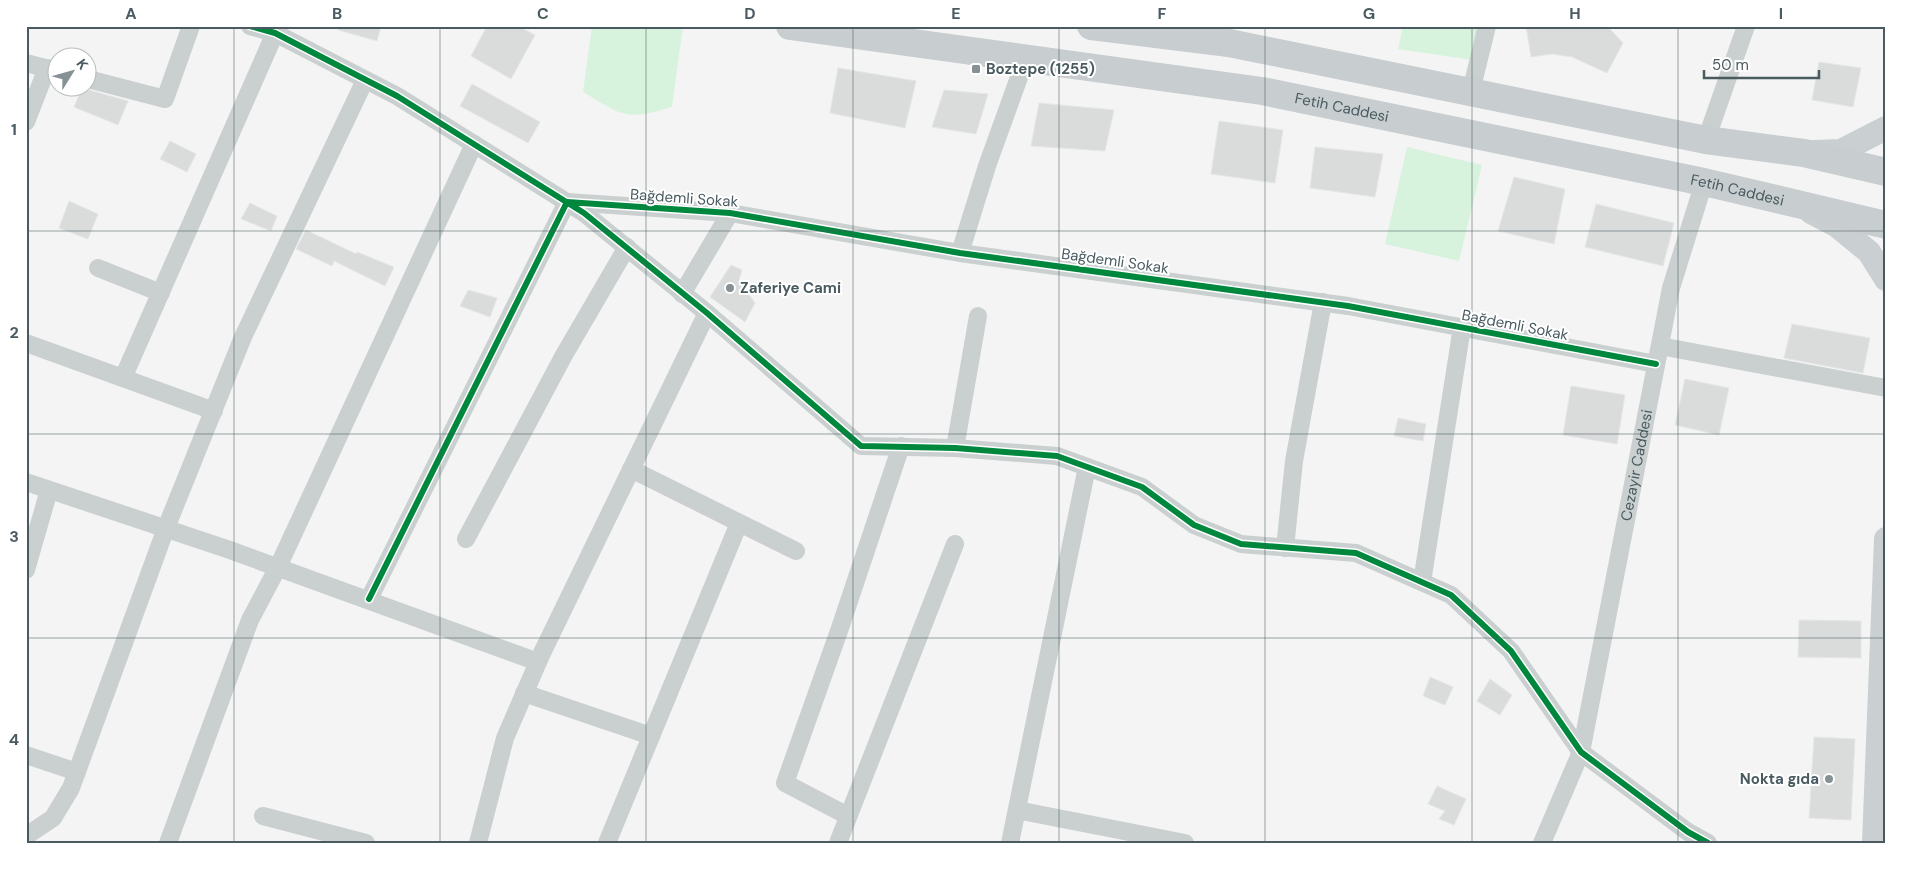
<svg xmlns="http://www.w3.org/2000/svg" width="1912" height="869" viewBox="0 0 1912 869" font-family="'DM Sans',sans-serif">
	<rect width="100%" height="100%" fill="#f4f4f4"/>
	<!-- green -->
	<path fill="#d8f3dd" d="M592,26H683L672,107C625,121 623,116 583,92Z
		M1403,26H1479L1472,60L1398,49Z
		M1407,147L1482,165L1459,261L1385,244Z"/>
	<!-- building -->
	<path fill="#dadcdc" stroke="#e5e6e6" d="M339,26H381L377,41L338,30Z
		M487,26H518L535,35L511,79L471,56Z
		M1526,26H1600L1609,28L1623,43L1607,73L1572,57L1552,54L1531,57Z
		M1819,62L1861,68L1853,107L1812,100Z
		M838,68L916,81L905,128L830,113Z
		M472,84L540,122L528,143L460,106Z
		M82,88L128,101L118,125L74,107Z
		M944,90L988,94L976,134L932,127Z
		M1039,103L1114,110L1105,151L1031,146Z
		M1219,121L1283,130L1275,183L1211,174Z
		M170,141L196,154L187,172L160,159Z
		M1315,147L1383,154L1375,197L1310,188Z
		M1514,177L1565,189L1554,244L1498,231Z
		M69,201L98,214L88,239L59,228Z
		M250,203L277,216L271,231L241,219Z
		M1596,204L1674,223L1663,266L1585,247Z
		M306,230L356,254L357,252L394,267L385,286L334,261L332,266L296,249Z
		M731,265L742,270L739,280L755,303L745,322L710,297Z
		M468,290L497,298L490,317L460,306Z
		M1792,324L1870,338L1863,373L1784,358Z
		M1685,379L1729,388L1719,435L1675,425Z
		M1571,386L1625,395L1617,444L1563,435Z
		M1398,418L1426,424L1423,441L1394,436Z
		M1799,620L1861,621V658L1798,657Z
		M1430,677L1453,687L1445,705L1423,696Z
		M1490,679L1512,695L1500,715L1477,701Z
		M1814,737L1855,739L1851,820L1809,818Z
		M1437,786L1466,799L1454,825L1439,819L1445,811L1428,804Z"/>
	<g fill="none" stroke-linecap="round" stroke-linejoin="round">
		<!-- street -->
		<g stroke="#cacfcf" stroke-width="18">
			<path d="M250,26L275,33L397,96L584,213L707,313L861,446L955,448L1057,456L1142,487L1194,525L1241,544L1356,553L1451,595L1511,651L1581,752L1688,832L1708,843"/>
			<path d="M26,63L57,71"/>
			<path d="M88,79L165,99L191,26"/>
			<path d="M1471,91L1487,26"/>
			<path d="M26,122L47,68"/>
			<path d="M1706,140L1746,26"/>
			<path d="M960,253L987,166L1026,58"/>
			<path d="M98,268L161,293"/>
			<path d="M682,294L730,213"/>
			<path d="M26,343L214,411"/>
			<path d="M1660,346L1886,388"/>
			<path d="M123,378L275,33"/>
			<path d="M955,448L978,316"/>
			<path d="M631,469L796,551"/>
			<path d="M26,482L227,549L538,662"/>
			<path d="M466,539L564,355L627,247"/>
			<path d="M1285,548L1294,461L1323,302"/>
			<path d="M26,570L49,490"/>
			<path d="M1422,582L1462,327"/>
			<path d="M369,599L567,202L730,213L960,253L1348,306L1656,364"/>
			<path d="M524,693L651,736"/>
			<path d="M26,755L77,772"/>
			<path d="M1017,810L1185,843"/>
			<path d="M263,816L366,843"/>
			<path d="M848,816L785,783L840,628L901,446"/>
			<path d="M26,836L53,818L71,788L166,528L243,337L365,80"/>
			<path d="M168,843L250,620L278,567L474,144"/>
			<path d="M478,843L505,738L542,653L707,313"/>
			<path d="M607,843L739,523"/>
			<path d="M838,843L955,544"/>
			<path d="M1010,843L1087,467"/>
			<path id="s1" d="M1542,843L1581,752L1671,288L1704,182"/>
		</g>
		<!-- secondary -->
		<path stroke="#cacfd1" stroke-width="24" d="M1813,152L1841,151L1886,128
			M1811,212L1836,225L1869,252L1886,279
			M1874,843L1886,539"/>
		<!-- primary -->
		<g stroke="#c8cdcf" stroke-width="28">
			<path id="s2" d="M790,26L1262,91L1704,182L1886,225"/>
			<path d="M1091,26L1229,43L1706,140L1804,153L1886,172"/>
		</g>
		<defs>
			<path id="cycleway" d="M250,26L275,33L397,96L584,213L707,313L861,446L955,448L1057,456L1142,487L1194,525L1241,544L1356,553L1451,595L1511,651L1581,752L1688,832L1708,843
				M369,599L567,202L730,213L960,253L1348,306L1656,364"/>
		</defs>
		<!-- cycleway casing -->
		<use href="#cycleway" stroke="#fff" stroke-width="9"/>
		<!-- cycleway -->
		<use href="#cycleway" stroke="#00873e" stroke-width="6"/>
	</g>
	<!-- grid -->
	<path fill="none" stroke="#495b61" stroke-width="1" stroke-opacity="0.55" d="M234,26V843M440,26V843M646,26V843M853,26V843M1059,26V843M1265,26V843M1472,26V843M1678,26V843M26,231H1886M26,434H1886M26,638H1886"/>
	<!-- markers -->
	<g fill="#859194" stroke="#fff" stroke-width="2">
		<rect x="971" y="64" width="10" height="10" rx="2.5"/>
		<circle cx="730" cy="288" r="5"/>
		<circle cx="1829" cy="779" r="5"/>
	</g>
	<g text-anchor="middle" stroke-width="4" stroke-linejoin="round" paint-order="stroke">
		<!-- poi labels -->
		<g font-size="15" font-weight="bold" fill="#495b61" stroke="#fff" text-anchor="start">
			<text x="986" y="74">Boztepe (1255)</text>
			<text x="740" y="293">Zaferiye Cami</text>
			<text x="1819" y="784" text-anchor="end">Nokta gıda</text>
		</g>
		<!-- street labels -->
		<g font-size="15" fill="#495b61" stroke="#fff">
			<text dy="5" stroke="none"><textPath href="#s2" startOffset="558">Fetih Caddesi</textPath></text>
			<text dy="5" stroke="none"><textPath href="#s2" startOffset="962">Fetih Caddesi</textPath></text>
			<text transform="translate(684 198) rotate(4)" y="5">Bağdemli Sokak</text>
			<text transform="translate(1115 261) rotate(8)" y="5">Bağdemli Sokak</text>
			<text transform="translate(1515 325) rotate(11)" y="5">Bağdemli Sokak</text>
			<text dy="5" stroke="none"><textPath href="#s1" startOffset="391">Cezayir Caddesi</textPath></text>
		</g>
	</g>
	<!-- border -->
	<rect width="1912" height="869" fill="none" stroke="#ffffff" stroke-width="55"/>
	<!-- north arrow -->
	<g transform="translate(72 72) rotate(53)"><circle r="24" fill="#ffffff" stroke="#b6bdc0"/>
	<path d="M0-4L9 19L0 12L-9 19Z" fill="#859194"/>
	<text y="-8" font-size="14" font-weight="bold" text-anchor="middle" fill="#495b61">K</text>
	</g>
	<!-- scale -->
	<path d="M1704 70v8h115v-8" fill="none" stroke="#495b61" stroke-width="2.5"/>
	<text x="1712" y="70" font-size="15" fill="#495b61" stroke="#ffffff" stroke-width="4" paint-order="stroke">50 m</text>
	<rect x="28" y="28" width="1856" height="814" fill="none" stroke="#495b61" stroke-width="2"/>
	<g font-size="16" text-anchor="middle" font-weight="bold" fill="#495b61">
		<text x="131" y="19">A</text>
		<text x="337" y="19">B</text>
		<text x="543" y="19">C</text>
		<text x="750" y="19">D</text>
		<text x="956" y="19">E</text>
		<text x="1162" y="19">F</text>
		<text x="1369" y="19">G</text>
		<text x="1575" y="19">H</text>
		<text x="1781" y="19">I</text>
		<text x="14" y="135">1</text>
		<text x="14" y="338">2</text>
		<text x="14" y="542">3</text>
		<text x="14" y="745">4</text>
	</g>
</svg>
